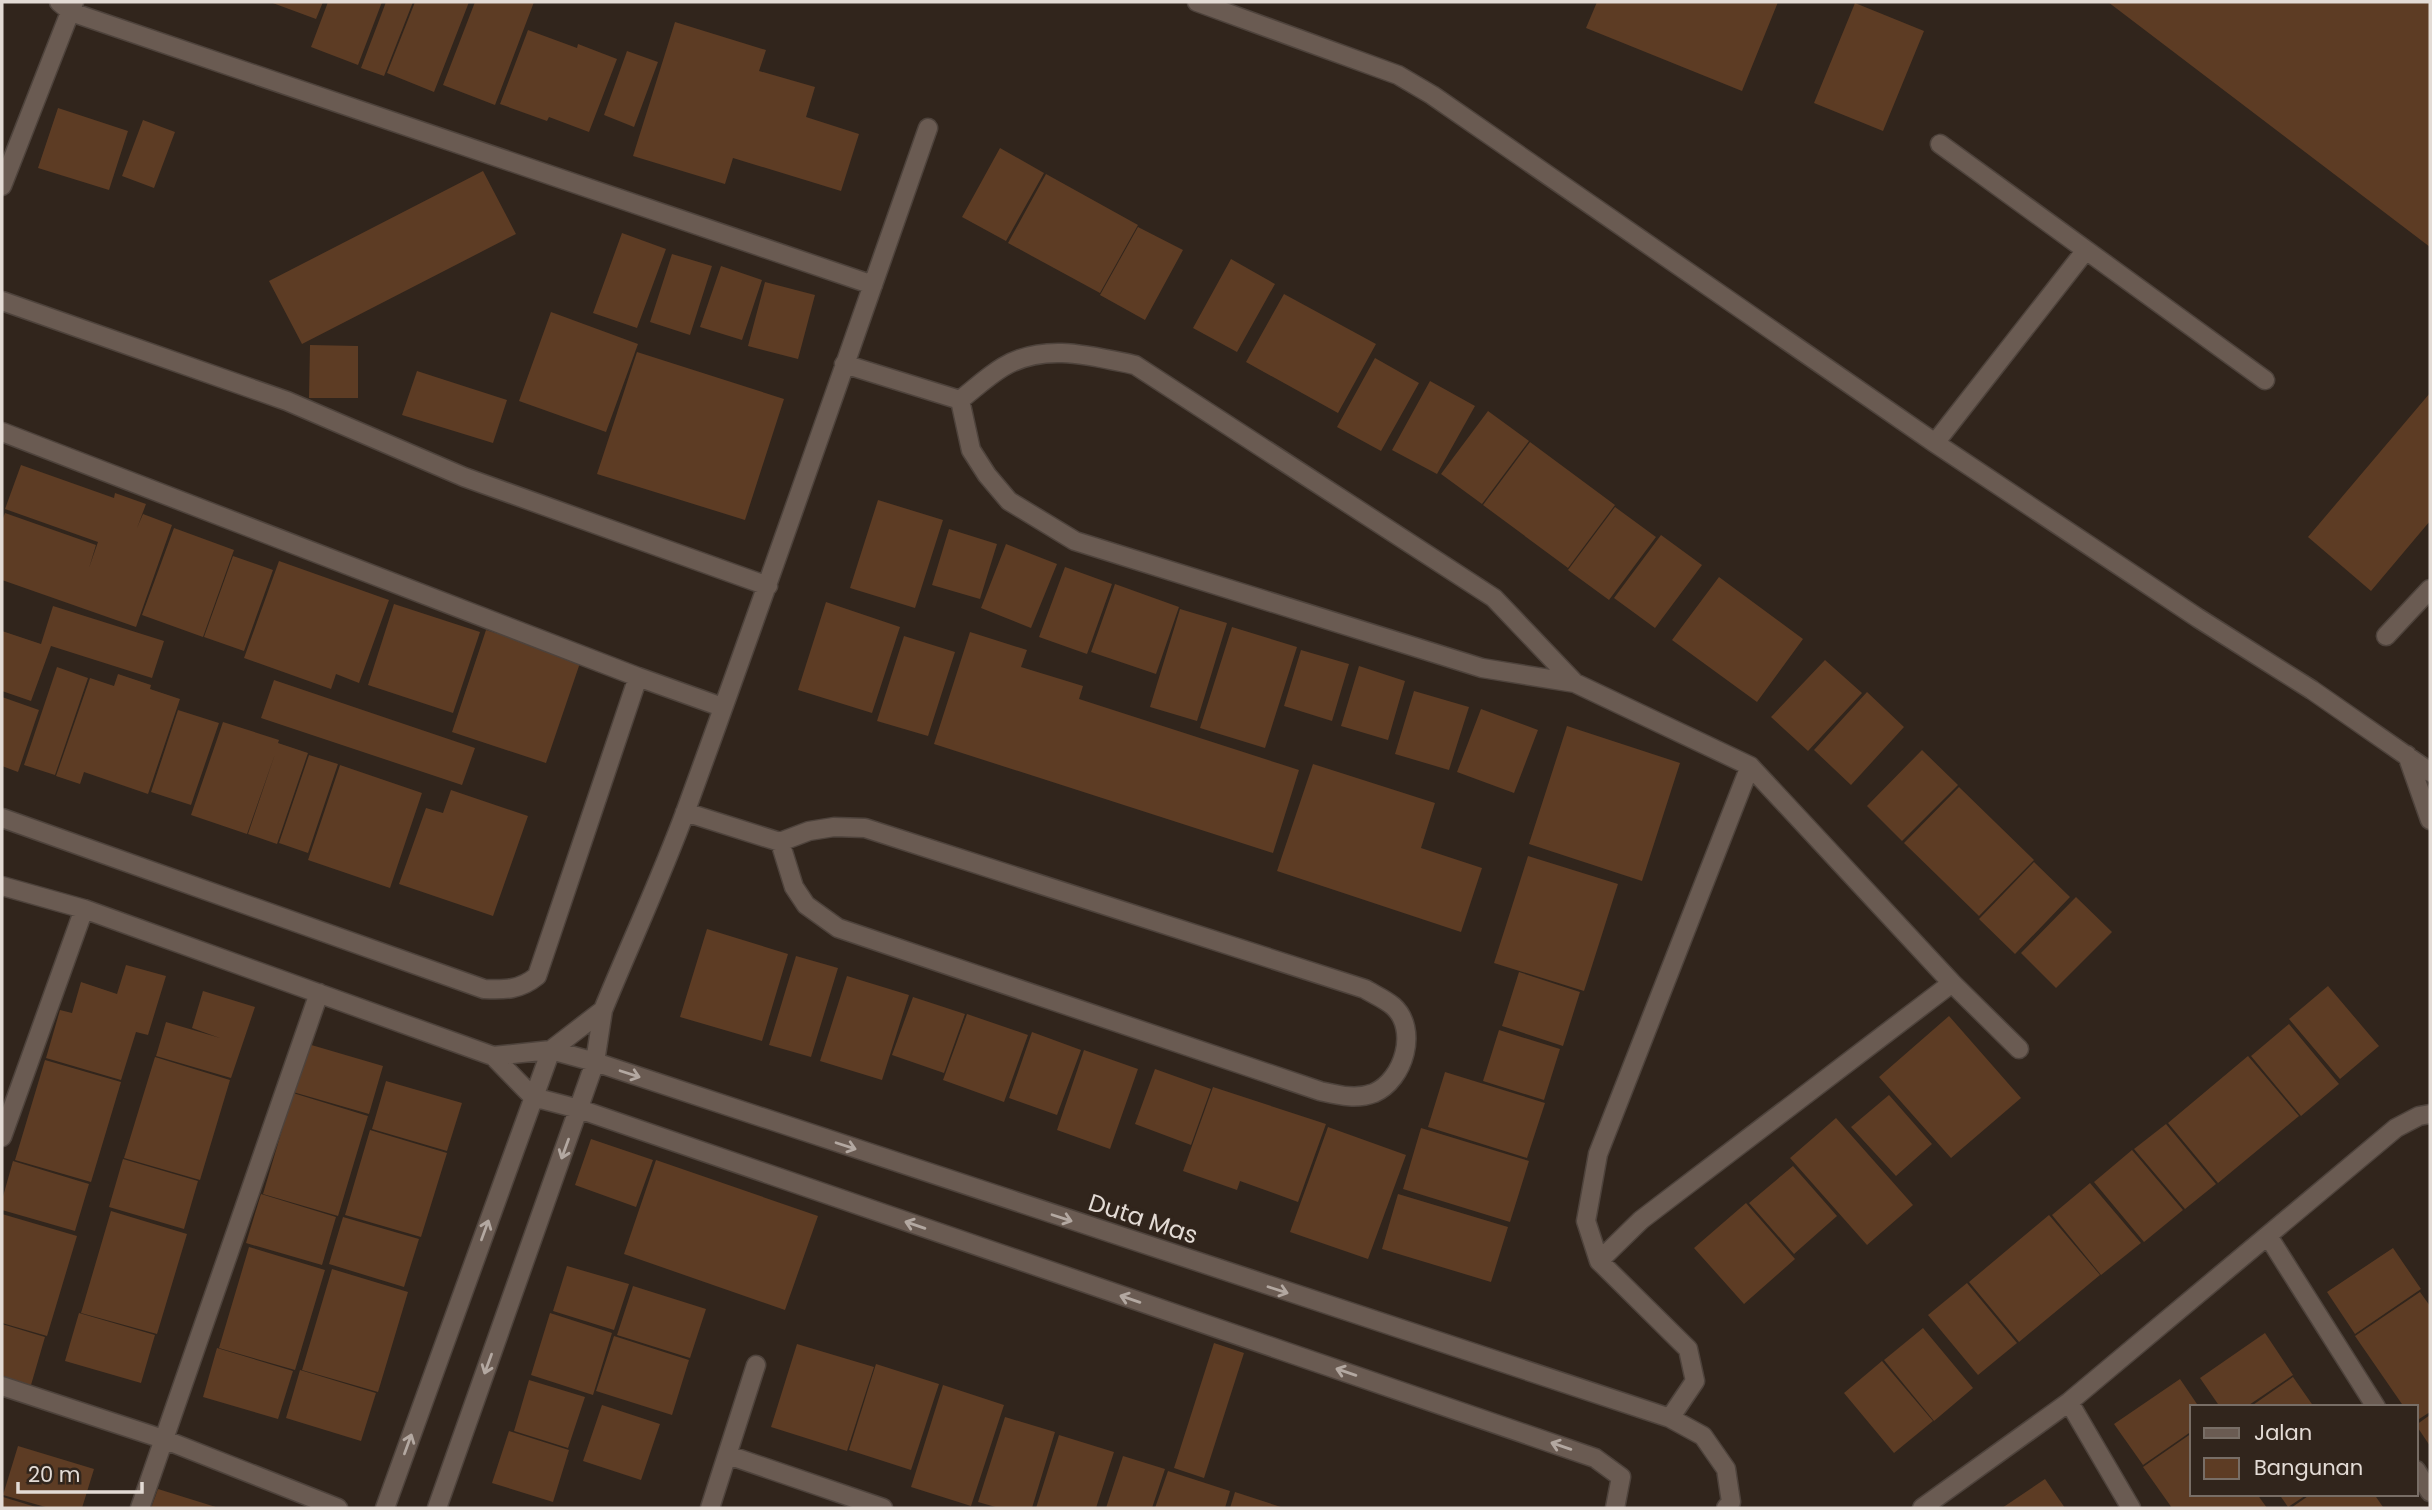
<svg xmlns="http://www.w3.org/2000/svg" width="2432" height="1510" viewBox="0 0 2432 1510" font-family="Poppins,sans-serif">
	<rect width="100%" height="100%" fill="#31251c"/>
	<!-- building -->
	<path fill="#5d3c24" d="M270,2H323L316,19Z
		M328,2H382L358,65L311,47Z
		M386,2H413L384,76L361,68Z
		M415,2H469L434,92L387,73Z
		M475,2H534L495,105L443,85Z
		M1597,2H1778L1742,91L1586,28Z
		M2108,2H2430V247Z
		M1855,3L1924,31L1883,131L1814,103Z
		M675,22L766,50L759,71L815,87L806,117L859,134L841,191L733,158L725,184L633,156Z
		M528,30L577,48L578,44L617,59L589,132L549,117L547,121L500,104Z
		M627,51L658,62L634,127L604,115Z
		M58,108L128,131L109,190L38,168Z
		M143,120L175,132L154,188L122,176Z
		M1000,148L1044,173L1006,241L962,217Z
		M483,171L516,234L302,344L269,281Z
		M1046,174L1138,225L1100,293L1008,243Z
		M1138,227L1183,250L1145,320L1100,295Z
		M622,233L666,249L637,328L593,313Z
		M672,254L712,266L690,335L650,322Z
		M1231,259L1275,284L1237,352L1193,328Z
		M721,266L762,280L742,340L700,327Z
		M765,282L815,295L798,359L748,346Z
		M1284,294L1376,344L1338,413L1246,362Z
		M551,312L638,344L606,432L519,401Z
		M310,345L358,346V398H309Z
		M637,352L784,399L745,520L597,474Z
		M1375,358L1419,383L1381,451L1337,427Z
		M417,371L507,400L493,443L402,415Z
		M1430,381L1475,406L1437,474L1392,450Z
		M2430,393V521L2371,591L2308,537Z
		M1488,411L1529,441L1482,504L1441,474Z
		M1530,442L1615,505L1568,568L1483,505Z
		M21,465L114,498L115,493L146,504L137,528L143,514L172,525L136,627L2,580V521L5,513L96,545L89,568L98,542L5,509Z
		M878,500L943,520L915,608L850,588Z
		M1615,507L1656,537L1609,600L1568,570Z
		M174,528L234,550L203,637L142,615Z
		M949,529L997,544L980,599L932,585Z
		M1661,535L1702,565L1655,628L1614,598Z
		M1006,544L1057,564L1031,628L981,608Z
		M233,556L273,570L244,651L204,637Z
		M279,561L389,600L359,683L336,674L331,689L244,658Z
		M1065,567L1112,584L1087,654L1039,637Z
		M1719,577L1803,639L1757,702L1672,640Z
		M1115,584L1179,607L1156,674L1091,652Z
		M826,602L900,627L872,713L798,690Z
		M394,604L480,632L453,713L368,685Z
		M53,606L164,641L152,678L51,646L31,701L2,691V631L41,644Z
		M1180,609L1227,623L1197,721L1150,707Z
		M1232,627L1297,647L1265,748L1200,728Z
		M486,630L581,660L546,763L452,732Z
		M970,632L1027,650L1021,667L1083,686L1079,699L1299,770L1273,853L934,744Z
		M904,636L955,652L928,736L877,721Z
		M1301,650L1349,664L1332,721L1284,706Z
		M1825,660L1862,693L1808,751L1771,717Z
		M1359,666L1405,681L1388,740L1341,726Z
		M57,667L88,678L55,775L24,765Z
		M118,674L151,685L150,689L180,699L148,794L84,772L80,784L56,776L90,678L114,686Z
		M274,680L475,748L462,785L261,718Z
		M1414,691L1469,707L1449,770L1395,754Z
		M1867,692L1904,727L1851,785L1814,750Z
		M2,697L39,710L18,772L2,766Z
		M1481,709L1538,730L1514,793L1457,772Z
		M178,710L219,723L191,805L151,792Z
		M223,722L279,740L278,743L308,753L277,844L248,834L275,754L247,834L191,815Z
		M1567,726L1680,763L1642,881L1529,844Z
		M1922,750L1958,785L1902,841L1867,806Z
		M309,755L338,764L308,853L279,843Z
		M1313,764L1435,803L1421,848L1482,868L1461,932L1277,871Z
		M340,765L422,793L390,888L308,860Z
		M1959,787L2034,860L1979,916L1904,843Z
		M451,790L528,816L493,916L399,884L426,808L443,813Z
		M1528,856L1618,884L1584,991L1494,963Z
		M2034,862L2070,897L2015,954L1979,919Z
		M2076,897L2112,932L2056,988L2021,953Z
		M707,929L788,954L762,1041L680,1017Z
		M796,956L838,968L811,1057L769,1045Z
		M126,965L166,976L148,1035L136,1032L121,1080L46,1058L60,1010L72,1013L81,982L117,994Z
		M1519,972L1580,992L1563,1046L1502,1026Z
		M847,976L909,995L882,1080L820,1061Z
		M2328,986L2379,1046L2340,1079L2289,1019Z
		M203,991L255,1007L231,1078L156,1056L166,1022L220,1038L192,1028Z
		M913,997L965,1014L944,1073L892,1055Z
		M967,1014L1028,1035L1004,1102L943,1080Z
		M1949,1016L2021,1098L1951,1158L1879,1077Z
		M2289,1024L2339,1084L2301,1116L2251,1056Z
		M1499,1030L1560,1049L1544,1100L1483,1081Z
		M1032,1032L1081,1050L1057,1115L1009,1098Z
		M308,1044L383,1066L369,1114L293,1092Z
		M1084,1050L1138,1069L1110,1149L1057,1130Z
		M2248,1056L2299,1116L2218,1183L2168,1123Z
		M155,1057L230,1080L200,1180L124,1158Z
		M45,1060L121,1082L91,1182L15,1160Z
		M1155,1069L1211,1089L1191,1145L1135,1124Z
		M1445,1072L1545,1103L1527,1158L1428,1127Z
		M386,1081L462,1103L447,1151L372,1129Z
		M1213,1087L1326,1124L1298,1202L1240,1181L1237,1190L1183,1171Z
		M293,1093L368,1116L338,1216L263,1194Z
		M1889,1095L1932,1144L1896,1176L1851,1127Z
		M1836,1118L1913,1205L1867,1245L1790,1158Z
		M2166,1124L2216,1184L2185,1209L2134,1149Z
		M1328,1127L1406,1155L1368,1259L1290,1232Z
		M1421,1128L1529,1161L1510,1222L1403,1189Z
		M370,1130L447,1153L421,1237L345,1215Z
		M591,1139L653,1160L636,1207L575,1185Z
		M2132,1150L2183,1210L2144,1242L2094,1182Z
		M123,1159L198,1181L184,1229L109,1207Z
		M656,1160L818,1216L785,1310L624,1254Z
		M13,1161L89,1184L75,1231L2,1210V1200Z
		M1793,1166L1837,1216L1794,1254L1749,1203Z
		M2090,1183L2141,1243L2101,1275L2052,1215Z
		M261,1194L336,1217L322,1265L246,1243Z
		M1398,1194L1508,1227L1491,1282L1382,1249Z
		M1746,1203L1795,1259L1744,1304L1694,1248Z
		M111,1211L187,1234L157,1334L81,1313Z
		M2,1214L77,1236L47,1336L2,1323Z
		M2049,1215L2100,1275L2019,1342L1969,1282Z
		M343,1217L419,1239L404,1287L329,1264Z
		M249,1247L325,1270L295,1370L219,1348Z
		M2393,1248L2421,1289L2355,1334L2327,1292Z
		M567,1266L629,1284L614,1330L553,1311Z
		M332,1269L408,1292L378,1392L302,1370Z
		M1967,1283L2017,1343L1978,1375L1928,1315Z
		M633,1286L706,1309L690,1358L617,1335Z
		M2420,1292L2430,1306V1412L2416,1421V1407H2404L2355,1336Z
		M79,1313L155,1335L141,1383L65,1361Z
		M550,1313L612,1333L593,1395L531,1375Z
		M2,1324L45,1337L31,1385L2,1377Z
		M1923,1328L1973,1388L1934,1421L1884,1360Z
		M2265,1333L2293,1375L2246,1407H2220L2200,1378Z
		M614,1336L689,1360L672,1415L596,1391Z
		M1214,1343L1244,1353L1204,1478L1174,1468Z
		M797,1344L874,1367L847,1451L771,1427Z
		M217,1348L293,1371L278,1419L203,1397Z
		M1882,1361L1933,1421L1894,1453L1844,1393Z
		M876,1364L939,1384L911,1470L849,1450Z
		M300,1370L376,1393L361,1441L286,1418Z
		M2293,1377L2314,1407H2250Z
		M2180,1379L2199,1407H2192V1431L2143,1465L2114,1424Z
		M529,1380L585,1397L568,1448L514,1431Z
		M943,1385L1004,1405L971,1506L911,1487Z
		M602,1405L660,1424L641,1480L583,1461Z
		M2430,1415V1446L2416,1425Z
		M1005,1417L1055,1432L1032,1508H999L978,1502Z
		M509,1431L569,1450L553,1502L492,1483Z
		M2192,1433V1494H2257L2267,1508H2172L2143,1467Z
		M1059,1435L1114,1452L1096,1508H1036Z
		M18,1446L94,1469L82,1508H49L3,1495Z
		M1123,1456L1165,1469L1152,1508H1106Z
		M1168,1471L1230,1491L1225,1508H1155Z
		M2045,1479L2065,1508H2002Z
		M158,1489L219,1508H151Z
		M1235,1492L1284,1508H1230Z
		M2279,1494H2308L2288,1507Z
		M2311,1494H2374L2383,1507L2291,1508Z
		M3,1497L39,1508H2Z"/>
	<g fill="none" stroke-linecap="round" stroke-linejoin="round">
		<defs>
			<path id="minor" d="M59,2L71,12L873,285
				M1197,2L1398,75L1432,95L1935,443L2198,618L2312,690L2430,772
				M1940,144L2265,380
				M2,186L74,2
				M2,301L287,401L464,477L768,586
				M844,364L960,400
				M960,400L971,450L987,475L1009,501L1075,541L1482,668L1575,683L1750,766L1952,983L2019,1049
				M960,400C974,389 988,376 1003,367C1044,342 1092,356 1135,365L1494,598L1575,683
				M2,432L638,677L722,707
				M1935,443L2086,250
				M2386,636L2430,589
				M2407,755L2430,820
				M685,812L780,842L809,831L834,827L865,828L1365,989C1373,994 1385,999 1393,1006C1419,1029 1404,1080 1374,1093C1356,1100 1338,1095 1320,1091L838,928L806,905L794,887L780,842
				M2,818L484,989C505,990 520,990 537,976L638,677
				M2,886L84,909L493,1056L533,1097L579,1109L1595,1458L1621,1477L1615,1508
				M603,1010C630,944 661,878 686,810C769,584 848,355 928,128
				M493,1056L551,1050L595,1062L1670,1418L1703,1436L1726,1469L1731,1502L1726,1508
				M2,1137L84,909
				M2268,1236L2376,1407
				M1599,1261L1641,1220L1952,983
				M2,1386L163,1439L338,1508
				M2069,1402L2131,1508
				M1670,1418L1695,1381L1688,1349L1599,1261L1586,1221L1598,1154L1750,766
				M728,1455L883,1508
				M2416,1470L2430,1492
				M140,1508L319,993
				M385,1508L551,1050L603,1010L595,1062L437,1508
				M710,1508L756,1365
				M1922,1508L2069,1402L2396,1128L2419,1116L2430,1114"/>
		</defs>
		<!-- minor casing -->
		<use href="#minor" stroke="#4e433c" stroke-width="21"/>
		<!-- minor -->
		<use href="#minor" stroke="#6a5b52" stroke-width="18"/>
	</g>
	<!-- one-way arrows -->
	<defs><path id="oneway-shaft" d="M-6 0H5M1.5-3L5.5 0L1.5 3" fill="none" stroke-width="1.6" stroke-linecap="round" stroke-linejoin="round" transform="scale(1.75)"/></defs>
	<g stroke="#b3a8a1">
		<use href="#oneway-shaft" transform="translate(630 1074) rotate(18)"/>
		<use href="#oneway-shaft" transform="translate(846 1146) rotate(18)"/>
		<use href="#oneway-shaft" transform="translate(565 1149) rotate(110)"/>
		<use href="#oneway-shaft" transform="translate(1062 1218) rotate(18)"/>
		<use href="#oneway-shaft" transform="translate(915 1225) rotate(-161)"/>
		<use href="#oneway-shaft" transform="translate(485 1230) rotate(-70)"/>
		<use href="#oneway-shaft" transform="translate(1278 1290) rotate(18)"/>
		<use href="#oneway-shaft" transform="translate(1130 1299) rotate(-161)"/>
		<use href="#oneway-shaft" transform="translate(488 1364) rotate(110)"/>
		<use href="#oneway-shaft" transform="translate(1346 1372) rotate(-161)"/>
		<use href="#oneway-shaft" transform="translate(408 1444) rotate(-70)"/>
		<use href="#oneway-shaft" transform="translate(1561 1446) rotate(-161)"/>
	</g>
	<g text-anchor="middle" stroke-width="7" stroke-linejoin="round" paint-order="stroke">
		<!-- street labels -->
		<g font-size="24" fill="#e3dbd5" stroke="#31251c">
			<text transform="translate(1143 1219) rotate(18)" y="8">Duta Mas</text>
		</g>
	</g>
	<!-- border -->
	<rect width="2432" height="1510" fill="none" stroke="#e3dbd5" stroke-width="7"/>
	<!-- legend -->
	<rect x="2190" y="1405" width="228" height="91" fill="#31251c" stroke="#786e66" stroke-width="2"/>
	<rect x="2204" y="1428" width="35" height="10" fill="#6a5b52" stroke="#786e66" stroke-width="2"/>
	<text x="2254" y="1440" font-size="21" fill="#e3dbd5">Jalan</text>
	<rect x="2204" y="1458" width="35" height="21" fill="#5d3c24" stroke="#786e66" stroke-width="2"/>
	<text x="2254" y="1475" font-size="21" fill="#e3dbd5">Bangunan</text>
	<!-- scale -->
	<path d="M18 1482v10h124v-10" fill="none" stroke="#e3dbd5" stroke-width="3.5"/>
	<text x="28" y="1482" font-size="21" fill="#e3dbd5" stroke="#31251c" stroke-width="5" paint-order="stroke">20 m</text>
</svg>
